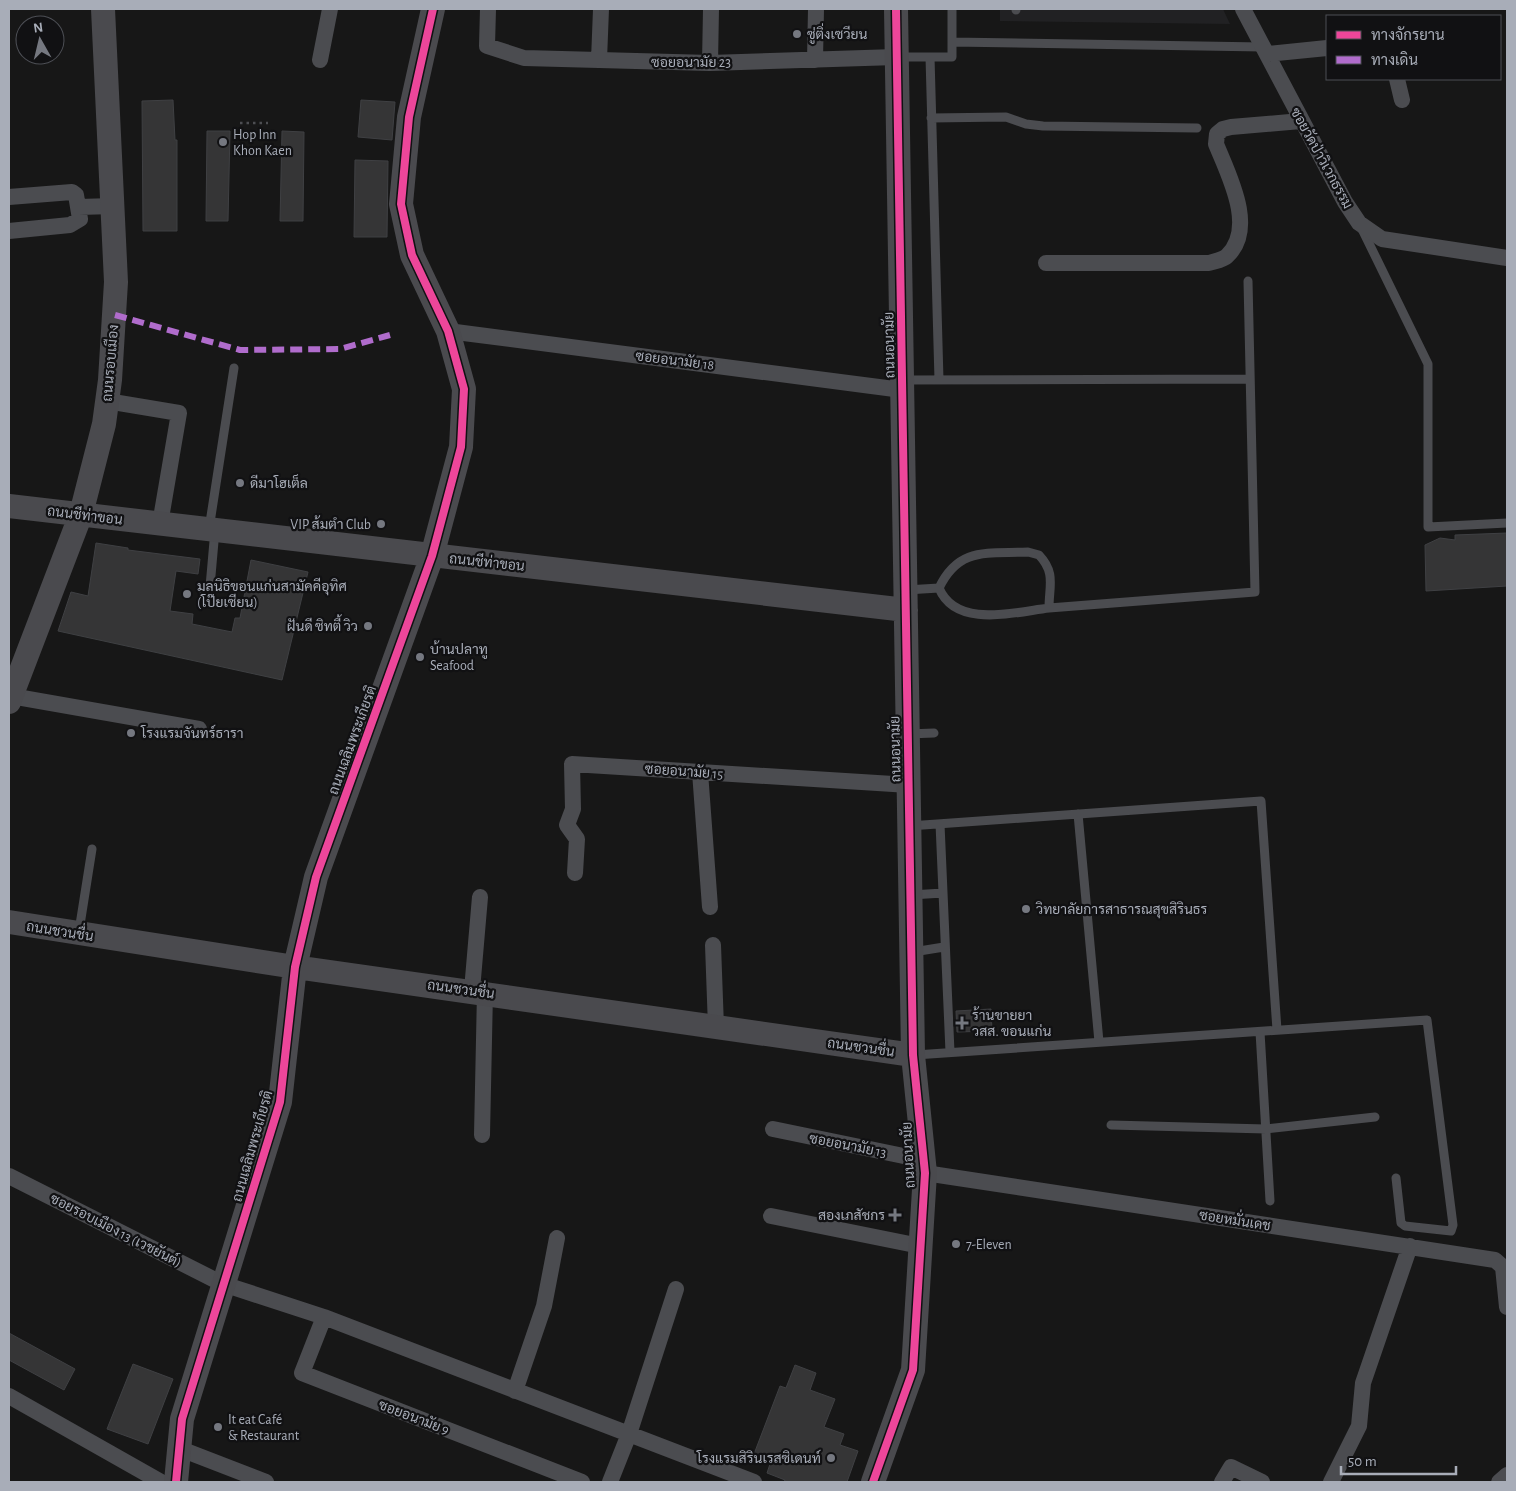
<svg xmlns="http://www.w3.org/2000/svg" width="1516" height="1491" viewBox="0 0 1516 1491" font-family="'Alegreya Sans',Sarabun,sans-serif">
	<rect width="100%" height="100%" fill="#171717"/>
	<!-- built -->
	<path fill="#212123" d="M1000,9H1223L1230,24L1000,21Z"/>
	<!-- building -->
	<path fill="#353536" stroke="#3f4043" d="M173,100L175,140H177V231H143L142,101Z
		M361,100L395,102L392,140L358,137Z
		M207,131H230L228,221H206Z
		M282,131L304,132L303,221H280Z
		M355,160L388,161L387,237H354Z
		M1507,533V586L1426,591L1425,545L1440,538L1455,540V535Z
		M96,543L128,548V550L200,559L198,574L176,571L170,611L193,614L192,624L232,632L235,618H240L251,560L308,572L282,680L58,631L71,592L88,596Z
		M991,1009L992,1031L957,1032L956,1011Z
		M9,1333L75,1369L64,1390L9,1360Z
		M133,1364L173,1379L148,1444L107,1429Z
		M795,1365L816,1373L810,1390L835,1399L824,1427L844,1434L840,1445L858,1451L847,1482H784L785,1480L767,1473L771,1461L754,1454L780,1386L786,1388Z"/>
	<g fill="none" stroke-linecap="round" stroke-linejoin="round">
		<!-- path -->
		<path stroke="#4d4e52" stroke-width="2.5" stroke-dasharray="2.5 4" stroke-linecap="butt" d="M240,123H268"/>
		<!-- lane -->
		<path stroke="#4b4c50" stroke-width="9" d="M1016,10V9
			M952,42L1263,47
			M899,57H952V9
			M930,57L939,380
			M931,118L1006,117L1026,124L1043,126L1197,128
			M1361,227L1428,364V527L1507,523
			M902,380L1249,379
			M209,529L234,368
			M1028,552L1039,555C1056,573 1049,586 1049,608C1015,612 956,629 939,588C959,546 988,554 1028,552Z
			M906,590L939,588
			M209,598L215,530
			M1049,608L1255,592L1248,281
			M908,734L934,733
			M1078,814L1099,1042
			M940,824L950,1052
			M909,826L1261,801L1277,1030
			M911,895L943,893
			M79,931L92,849
			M913,952L944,947
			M1260,1032L1270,1201
			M915,1055L1427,1020L1453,1225L1451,1231L1405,1226L1401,1223L1396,1178
			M1111,1125L1266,1129L1375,1117"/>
		<!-- street -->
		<path stroke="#4b4c50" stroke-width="16" d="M488,9L487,46L524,58L599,60L710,63L896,57
			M1243,9L1345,202L1359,223L1382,239L1507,258
			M1267,54L1327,48
			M320,60L330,9
			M599,60L601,9
			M815,60L816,9
			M710,63L711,9
			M1397,79L1402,100
			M9,197L72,192L76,195L80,219L70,225L9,231
			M79,207L113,206
			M1046,263H1209C1215,261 1223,260 1227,256C1257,228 1228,174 1216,144L1217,134L1223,129L1231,127L1301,121
			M448,331L902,390
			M107,401L179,413L160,524
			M11,696L199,729
			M700,772L710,907
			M575,873L577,839L567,825L573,809L572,764L909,785
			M713,945L716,1027
			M472,990L480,897
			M773,1129L923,1160
			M482,1135L485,992
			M925,1173L1495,1260L1503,1267L1507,1307
			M9,1176L223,1284L324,1317L754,1482
			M771,1216L920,1246
			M324,1317L302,1373L582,1482
			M515,1391L544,1306L557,1238
			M9,1396L161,1482
			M178,1448L266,1482
			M610,1482L629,1434L676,1289
			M1222,1482L1231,1467L1262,1482
			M1331,1482L1359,1426L1363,1383L1410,1246
			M1499,1482L1507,1475"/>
		<!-- secondary -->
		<path stroke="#4a4a4e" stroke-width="24" d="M9,506L906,610
			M9,702L81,514L104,424L110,380L116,282L103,9
			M9,922L295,967L913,1055
			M176,1482L182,1419L280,1102L295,967L316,877L432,556L461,447L464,389L448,331L412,255L401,204L409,117L433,9
			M873,1482L913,1370L925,1173L913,1055L896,9"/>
		<!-- quiet -->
		<path stroke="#b06ccc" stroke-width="6" stroke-dasharray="12 6" stroke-linecap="butt" d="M115,315L240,350L340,349L390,335"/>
		<defs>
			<path id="cycleway" d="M176,1482L182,1419L280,1102L295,967L316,877L432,556L461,447L464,389L448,331L412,255L401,204L409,117L433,9
				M873,1482L913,1370L925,1173L913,1055L896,9"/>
		</defs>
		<!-- cycleway casing -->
		<use href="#cycleway" stroke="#111113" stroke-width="11"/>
		<!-- cycleway -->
		<use href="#cycleway" stroke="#ed469a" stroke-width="8"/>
	</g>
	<!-- markers -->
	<g fill="#757880" stroke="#111113" stroke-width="2">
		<circle cx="797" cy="34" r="5"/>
		<circle cx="223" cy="142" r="5"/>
		<circle cx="240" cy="483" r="5"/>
		<circle cx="381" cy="524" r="5"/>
		<circle cx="187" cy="594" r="5"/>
		<circle cx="368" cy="626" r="5"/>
		<circle cx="420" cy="657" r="5"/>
		<circle cx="131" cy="733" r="5"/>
		<circle cx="1026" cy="909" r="5"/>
		<path d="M959.5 1015.5h5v5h5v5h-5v5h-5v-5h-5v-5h5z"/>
		<path d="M892.5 1207.5h5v5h5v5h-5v5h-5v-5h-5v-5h5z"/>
		<circle cx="956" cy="1244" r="5"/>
		<circle cx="218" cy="1427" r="5"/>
		<circle cx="831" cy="1458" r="5"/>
	</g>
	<g text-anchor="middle" stroke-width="4.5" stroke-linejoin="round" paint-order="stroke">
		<!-- poi labels -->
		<g font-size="14" fill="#a8adb8" stroke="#111113" text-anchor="start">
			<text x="807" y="39">ซู่ติ่งเซวียน</text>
			<text x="233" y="139">Hop Inn<tspan x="233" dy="16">Khon Kaen</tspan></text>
			<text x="250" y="488">ดีมาโฮเต็ล</text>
			<text x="371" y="529" text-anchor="end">VIP ส้มตำ Club</text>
			<text x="197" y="591">มูลนิธิขอนแก่นสามัคคีอุทิศ<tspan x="197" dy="16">(โป๊ยเซียน)</tspan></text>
			<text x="358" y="631" text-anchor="end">ฝันดี ซิทตี้ วิว</text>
			<text x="430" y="654">บ้านปลาทู<tspan x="430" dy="16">Seafood</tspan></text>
			<text x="141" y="738">โรงแรมจันทร์ธารา</text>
			<text x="1036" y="914">วิทยาลัยการสาธารณสุขสิรินธร</text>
			<text x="972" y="1020">ร้านขายยา<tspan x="972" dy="16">วสส. ขอนแก่น</tspan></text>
			<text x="885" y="1220" text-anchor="end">สองเภสัชกร</text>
			<text x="966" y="1249">7-Eleven</text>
			<text x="228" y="1424">It eat Café<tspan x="228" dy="16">&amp; Restaurant</tspan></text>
			<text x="821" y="1463" text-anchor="end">โรงแรมสิรินเรสซิเดนท์</text>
		</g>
		<!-- street labels -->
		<g font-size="14" fill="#a8adb8" stroke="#111113">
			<text x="691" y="67">ซอยอนามัย 23</text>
			<text transform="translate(1322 158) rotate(61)" y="5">ซอยวัดป่าวิเวกธรรม</text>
			<text transform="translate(889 345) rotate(-91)" y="5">ถนนอนามัย</text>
			<text transform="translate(675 360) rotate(7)" y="5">ซอยอนามัย 18</text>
			<text transform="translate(110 363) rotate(-85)" y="5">ถนนรอบเมือง</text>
			<text transform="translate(85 515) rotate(7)" y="5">ถนนชีท่าขอน</text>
			<text transform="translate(487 562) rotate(6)" y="5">ถนนชีท่าขอน</text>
			<text transform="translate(352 740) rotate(-70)" y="5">ถนนเฉลิมพระเกียรติ</text>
			<text transform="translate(895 749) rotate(-91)" y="5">ถนนอนามัย</text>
			<text transform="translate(684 771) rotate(4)" y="5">ซอยอนามัย 15</text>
			<text transform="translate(60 931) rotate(9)" y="5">ถนนชวนชื่น</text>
			<text transform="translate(461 989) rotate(8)" y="5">ถนนชวนชื่น</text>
			<text transform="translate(861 1047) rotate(8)" y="5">ถนนชวนชื่น</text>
			<text transform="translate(848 1145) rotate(11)" y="5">ซอยอนามัย 13</text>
			<text transform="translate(252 1146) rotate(-74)" y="5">ถนนเฉลิมพระเกียรติ</text>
			<text transform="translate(908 1155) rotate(-93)" y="5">ถนนอนามัย</text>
			<text transform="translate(1235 1220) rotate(9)" y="5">ซอยหมั่นเดช</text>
			<text transform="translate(116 1230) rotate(27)" y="5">ซอยรอบเมือง 13 (เวชยันต์)</text>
			<text transform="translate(414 1417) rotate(21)" y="5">ซอยอนามัย 9</text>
		</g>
	</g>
	<!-- border -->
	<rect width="1516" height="1491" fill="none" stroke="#a8adb8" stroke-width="20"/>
	<!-- legend -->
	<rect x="1326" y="15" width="175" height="65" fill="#111113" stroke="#4d4f55"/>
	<rect x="1336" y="31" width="25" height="8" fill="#ed469a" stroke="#4d4f55"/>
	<text x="1371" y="40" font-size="15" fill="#a8adb8">ทางจักรยาน</text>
	<rect x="1336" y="56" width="25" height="8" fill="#b06ccc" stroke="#4d4f55"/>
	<text x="1371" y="65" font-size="15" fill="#a8adb8">ทางเดิน</text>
	<!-- north arrow -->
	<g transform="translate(40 40) rotate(352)"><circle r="24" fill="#111113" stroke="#4d4f55"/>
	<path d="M0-4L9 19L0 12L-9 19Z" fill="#757880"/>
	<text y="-8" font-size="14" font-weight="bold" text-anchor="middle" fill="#a8adb8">N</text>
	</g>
	<!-- scale -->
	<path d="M1341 1466v8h115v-8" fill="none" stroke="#a8adb8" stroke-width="2.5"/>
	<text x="1348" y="1466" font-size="15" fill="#a8adb8" stroke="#111113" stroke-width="4" paint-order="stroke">50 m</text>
</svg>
